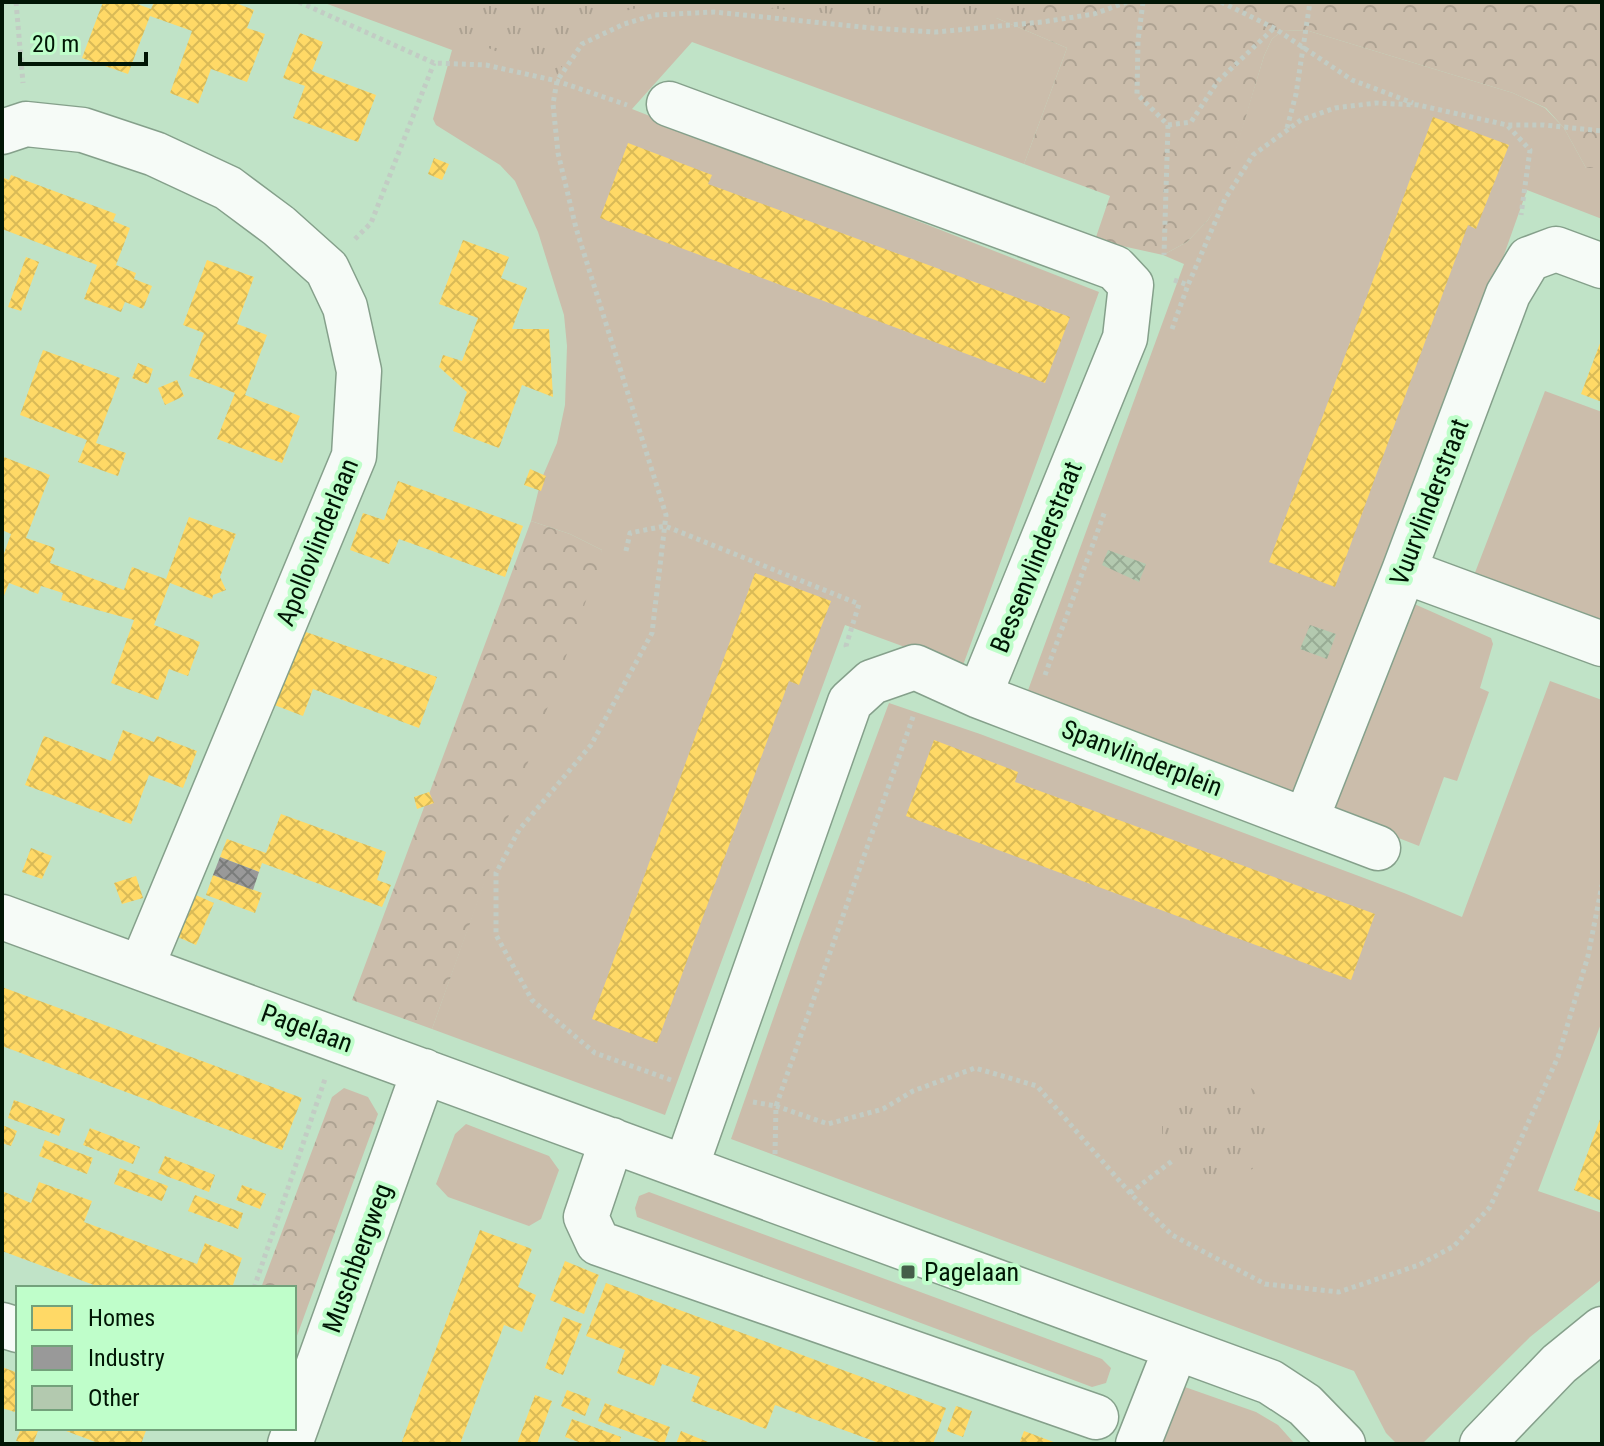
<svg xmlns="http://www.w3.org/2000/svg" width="1604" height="1446" viewBox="0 0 1604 1446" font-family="'Roboto Condensed',sans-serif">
	<defs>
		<pattern id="forest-crowns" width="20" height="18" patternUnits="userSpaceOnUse" patternTransform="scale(2)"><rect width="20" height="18" fill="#cbbdab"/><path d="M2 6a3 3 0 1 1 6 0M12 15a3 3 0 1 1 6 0" fill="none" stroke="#ada292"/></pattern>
		<pattern id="park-tufts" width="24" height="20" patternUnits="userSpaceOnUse" patternTransform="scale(2)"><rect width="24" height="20" fill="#cbbdab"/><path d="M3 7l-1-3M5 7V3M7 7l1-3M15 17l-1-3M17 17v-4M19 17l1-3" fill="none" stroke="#ada292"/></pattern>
		<pattern id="homes-cross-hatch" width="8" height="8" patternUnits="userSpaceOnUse" patternTransform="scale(2)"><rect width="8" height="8" fill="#ffd966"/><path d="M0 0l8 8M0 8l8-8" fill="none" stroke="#d9ba57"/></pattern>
		<pattern id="industry-cross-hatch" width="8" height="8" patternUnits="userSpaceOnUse" patternTransform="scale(2)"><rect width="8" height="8" fill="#999"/><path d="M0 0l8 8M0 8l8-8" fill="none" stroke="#7a7c7b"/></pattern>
		<pattern id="building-cross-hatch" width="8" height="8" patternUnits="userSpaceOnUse" patternTransform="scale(2)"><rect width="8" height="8" fill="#b3c9af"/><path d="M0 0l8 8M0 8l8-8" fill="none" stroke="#98ac95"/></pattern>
	</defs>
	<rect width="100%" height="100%" fill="#c0e3c7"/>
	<!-- grass -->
	<path fill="#cbbdab" d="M322,2H959L1067,48L1024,164L692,42L632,109L1099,292L962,668L845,625L665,1115L432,1029L602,550L570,534L531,521L541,480L557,443L565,405L567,346L564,315L538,232L515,181L500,165L436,125L433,119L452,50Z
		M1283,30L1309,31L1513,93L1545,108L1564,128L1586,168H1602V219L1527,190L1385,591L1491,638L1493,644L1480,688L1489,692L1457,781L1444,777L1419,846L1027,693L1184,264L1163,255L1187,242L1208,220L1221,197L1264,56L1272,39Z
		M1545,391L1602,412V629L1471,583Z
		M1550,681L1602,700V1021L1538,1191L1602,1213V1279L1530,1337L1422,1444H1397L1386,1433L1354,1371L731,1139L801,939L889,703L980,734L1404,893L1462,917Z
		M466,1124L549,1156L559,1170L541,1219L529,1226L448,1197L436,1184L455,1134Z
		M649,1192L1102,1359L1111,1368L1106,1383L1092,1387L637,1217L635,1208L639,1196Z
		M1182,1386L1256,1412L1278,1425L1295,1444H1160Z"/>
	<!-- forest -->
	<path fill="url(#forest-crowns)" d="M959,2H1602V168H1586L1564,128L1546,108L1513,93L1309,31L1283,30L1272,39L1264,56L1222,197L1208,220L1187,242L1163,255L1095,240L1110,196L1024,164L1067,48Z
		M531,521L570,534L602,550L601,559L432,1029L352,1000Z
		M344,1088L368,1097L378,1114L294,1344V1288H261L332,1097Z"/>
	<!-- park -->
	<path fill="url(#park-tufts)" d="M470,2H1043V12L1006,18L888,19L713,3L650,5L587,20L556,77L456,34Z
		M1162 1129a54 54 0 1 1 108 0a54 54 0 1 1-108 0Z"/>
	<!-- homes -->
	<path fill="url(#homes-cross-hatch)" d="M103,2H132L151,9L154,2H233L254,10L247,28L265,34L247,82L211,69L198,104L170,93L192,31L150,16L128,74L82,58Z
		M300,33L323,42L312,71L376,95L358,142L293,118L305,86L283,78Z
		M1433,117L1509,145L1476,229L1468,225L1335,587L1269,562Z
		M628,143L712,175L708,184L1070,317L1045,383L600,218Z
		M434,158L449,164L442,180L428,174Z
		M11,175L116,214L113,221L130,228L116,265L136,273L134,279L152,286L143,309L125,302L121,312L84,299L97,265L2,229V177L9,180Z
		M463,240L509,257L501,278L527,288L512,329H549L553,397L522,385L499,448L453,431L467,392L439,367L443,355L462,361L478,318L439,304Z
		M26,257L39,262L21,311L8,307Z
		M207,260L254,277L237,324L267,335L245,395L300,416L282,463L217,439L235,393L189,376L204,333L183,325Z
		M1602,338V402L1581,394Z
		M43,350L120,378L96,443L126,453L118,476L78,462L87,440L20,415Z
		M138,363L153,369L148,384L132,378Z
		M177,380L184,396L165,405L158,388Z
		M4,457L50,475L26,538L55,548L50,563L124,590L132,567L166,579L189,517L236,534L220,577L226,590L213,595L212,599L170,583L154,625L200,642L188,676L169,669L158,700L111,683L134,620L61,600L63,593L41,586L38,594L9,583L2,601V559L11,534L2,530Z
		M530,469L546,476L541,491L524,485Z
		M398,481L523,526L505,577L399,539L389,564L350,550L363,513L384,520Z
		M755,573L831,601L799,685L789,681L657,1043L592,1019Z
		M300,630L437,677L419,728L313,689L303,716L264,701Z
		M123,730L154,742L157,736L197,751L183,788L149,775L131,824L25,785L44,736L111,761Z
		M934,740L1018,772L1015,782L1375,914L1351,980L906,816Z
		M429,792L434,803L417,809L414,797Z
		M281,814L386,852L377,880L391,885L382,907L262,863L259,872L220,857L227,839L266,853Z
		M31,848L52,856L42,879L22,872Z
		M213,875L262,893L255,913L206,895Z
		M136,876L143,898L122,904L114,883Z
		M189,892L214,903L196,945L171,934Z
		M2,987L302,1098L282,1150L2,1046Z
		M14,1100L65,1119L59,1136L8,1118Z
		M1602,1114V1201L1574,1190Z
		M2,1125L17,1131L11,1146L2,1143Z
		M90,1128L140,1147L133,1164L83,1145Z
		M45,1140L93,1158L87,1174L39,1156Z
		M165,1156L215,1175L209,1192L158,1173Z
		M120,1168L168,1186L162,1201L114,1184Z
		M39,1182L92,1201L84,1222L122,1236L197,1264L205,1243L242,1258L232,1288H102L2,1251V1191L31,1203Z
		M242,1185L266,1194L260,1209L236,1200Z
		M195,1195L243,1213L238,1229L188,1211Z
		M480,1230L532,1249L518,1287L536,1295L522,1332L504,1325L460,1444H401Z
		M565,1261L599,1275L584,1314L550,1300Z
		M606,1283L946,1408L933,1444H882L775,1405L766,1429L691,1401L700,1377L662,1364L654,1386L617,1373L625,1350L586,1336Z
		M563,1317L582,1324L563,1375L545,1368Z
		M2,1367L18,1373V1413L2,1408Z
		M567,1390L591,1399L585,1416L561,1406Z
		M535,1395L552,1401L537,1444H517Z
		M605,1403L670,1427L664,1444L598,1421Z
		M956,1406L972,1411L963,1437L947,1431Z
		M572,1419L621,1437L619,1444H584L565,1437Z
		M21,1428H39L33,1444L16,1441Z
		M67,1428H147L141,1444H101L66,1431Z
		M681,1431L713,1444H676Z
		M1024,1431L1059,1444H1019Z"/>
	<!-- industry -->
	<path fill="url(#industry-cross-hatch)" d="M220,857L259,872L253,890L213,875Z"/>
	<!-- building -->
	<path fill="url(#building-cross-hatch)" d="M1108,550L1146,564L1139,582L1102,565Z
		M1310,625L1336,634L1327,659L1300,649Z"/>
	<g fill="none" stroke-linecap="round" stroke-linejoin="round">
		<defs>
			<path id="minor" d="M669,104L1115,268L1131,285L1125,338L979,696L915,667L872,682L850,702L686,1167
				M2,132L26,124L83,130L155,154L228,188L279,226L327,269L345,307L359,371L354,456L141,968
				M1404,571L1602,644
				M979,696L1378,848
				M1306,820L1404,571L1508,294L1529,259L1556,249L1602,266
				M2,917L1270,1382L1305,1405L1343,1444
				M612,1140L586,1217L598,1243L1096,1417
				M2,1325L18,1330
				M290,1444L424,1071
				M1138,1444L1176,1348
				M1482,1444L1559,1364L1602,1329"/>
		</defs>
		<!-- minor casing -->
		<use href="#minor" stroke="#85a08b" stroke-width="47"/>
		<!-- path -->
		<path stroke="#c2ccc4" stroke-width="5" stroke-dasharray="4 4" stroke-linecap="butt" d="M16,2L23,83
			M299,2L434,63L486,65L557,81L627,105
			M1143,2L1138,41L1137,94L1168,125L1164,255
			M1221,2L1274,28L1352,80L1413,103
			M1168,125L1191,122L1218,81L1274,28
			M1508,126L1530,150L1521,215
			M1287,128L1296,94L1310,2
			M355,239L371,223L434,63
			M1174,280L1188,285L1225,199L1253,155L1301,120L1335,108L1376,103L1418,105L1507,125H1544L1602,131
			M1172,329L1188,285
			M626,551L630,533L665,526L859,604L846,646L847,649
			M1045,675L1105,511
			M671,1080L595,1053L532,1000L496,935V873L519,830L591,745L652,633L666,515L576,228L558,153L553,104L557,81L582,44L624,24L655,15L714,12L872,28L936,32L1042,22L1094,14L1127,2
			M753,1102L776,1106L914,714
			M775,1154L776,1106L828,1124L883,1109L913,1091L975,1068L1037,1086L1130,1193L1172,1235L1265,1284L1339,1292L1419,1265L1454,1246L1490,1207L1558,1057L1588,956L1602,885
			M1130,1193L1172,1161
			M254,1288L325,1079"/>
		<!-- minor -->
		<use href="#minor" stroke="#f6fbf7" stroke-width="44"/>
	</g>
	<!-- markers -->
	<rect fill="#445e49" stroke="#bffeca" stroke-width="3" x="900" y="1264" width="16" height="16" rx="4"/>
	<g text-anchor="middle" stroke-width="8" stroke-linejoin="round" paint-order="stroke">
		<!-- street labels -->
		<g font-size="26" fill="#011605" stroke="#bffeca">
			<text transform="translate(1429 502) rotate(-69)" y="9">Vuurvlinderstraat</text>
			<text transform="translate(317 542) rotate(-68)" y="9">Apollovlinderlaan</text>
			<text transform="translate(1036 557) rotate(-68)" y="9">Bessenvlinderstraat</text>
			<text transform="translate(1142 758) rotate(21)" y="9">Spanvlinderplein</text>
			<text transform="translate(307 1028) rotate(20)" y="9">Pagelaan</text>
			<text transform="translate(357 1258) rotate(-70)" y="9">Muschbergweg</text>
		</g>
		<!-- poi labels -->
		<g font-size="26" fill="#011605" stroke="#bffeca" text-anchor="start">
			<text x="924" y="1281">Pagelaan</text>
		</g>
	</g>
	<!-- border -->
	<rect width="1604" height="1446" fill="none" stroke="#011605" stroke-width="8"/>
	<!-- legend -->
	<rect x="16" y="1286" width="280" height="144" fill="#bffeca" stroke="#73a17b" stroke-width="2"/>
	<rect x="32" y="1306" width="40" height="24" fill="#ffd966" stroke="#73a17b" stroke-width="2"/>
	<text x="88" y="1326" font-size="24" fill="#011605">Homes</text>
	<rect x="32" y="1346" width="40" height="24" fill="#999999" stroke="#73a17b" stroke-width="2"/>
	<text x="88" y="1366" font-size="24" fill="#011605">Industry</text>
	<rect x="32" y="1386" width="40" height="24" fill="#b3c9af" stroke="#73a17b" stroke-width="2"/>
	<text x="88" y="1406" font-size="24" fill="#011605">Other</text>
	<!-- scale -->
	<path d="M20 52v12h126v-12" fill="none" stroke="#011605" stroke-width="4"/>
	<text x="32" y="52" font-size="24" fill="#011605" stroke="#bffeca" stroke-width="6" paint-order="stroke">20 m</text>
</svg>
